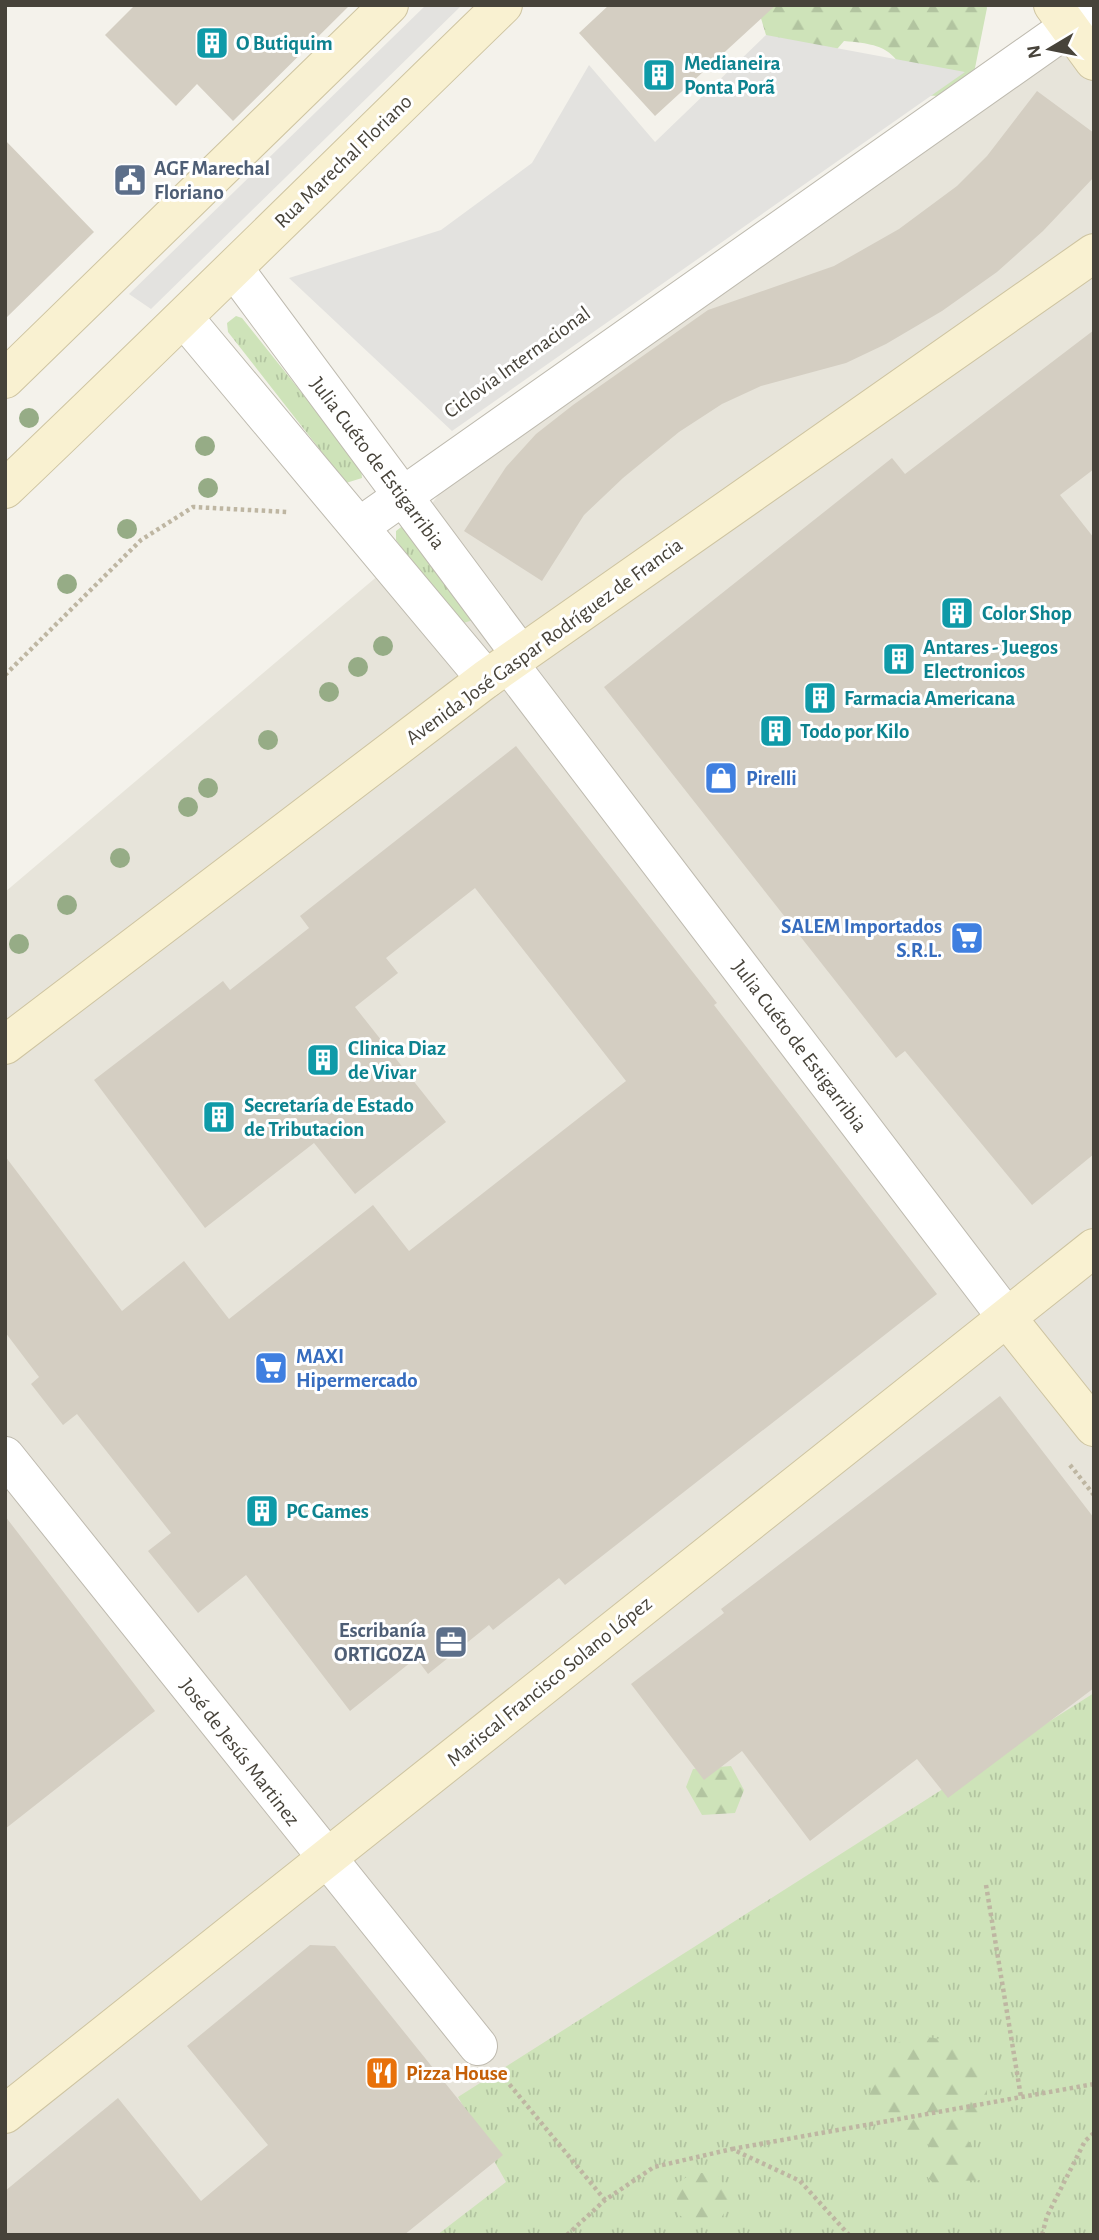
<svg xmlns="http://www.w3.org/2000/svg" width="1099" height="2240" viewBox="0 0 1099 2240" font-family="'Alegreya Sans',sans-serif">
	<defs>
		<pattern id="grass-tufts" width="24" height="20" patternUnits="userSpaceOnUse" patternTransform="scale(1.75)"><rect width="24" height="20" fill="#cee3b9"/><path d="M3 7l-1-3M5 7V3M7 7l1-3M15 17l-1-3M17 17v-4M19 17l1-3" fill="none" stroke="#b2c4a0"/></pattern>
		<pattern id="forest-firs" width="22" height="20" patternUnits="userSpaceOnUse" patternTransform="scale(1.75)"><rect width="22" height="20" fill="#cee3b9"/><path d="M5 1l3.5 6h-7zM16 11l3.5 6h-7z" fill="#b2c4a0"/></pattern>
	</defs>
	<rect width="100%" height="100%" fill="#f4f2eb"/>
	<!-- residential -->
	<path fill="#e7e4da" d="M1094,32V2235H5V892L380,574L459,467Z"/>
	<!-- grass -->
	<path fill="url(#grass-tufts)" d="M236,316L242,318L361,467L362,478L346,483L228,332L227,323Z
		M405,524L473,620L457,625L396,540V531Z
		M1094,1693V2235H437L506,2182L458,2097Z"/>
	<!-- forest -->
	<path fill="url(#forest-firs)" d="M757,5H986L987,8L973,78L940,96L917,95C894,54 895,45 844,41L832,55L798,62L766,35Z
		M731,1766L744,1790L735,1813L702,1815L686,1787L693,1769Z
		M917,2036C946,2038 962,2045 986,2062C987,2089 992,2120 967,2137L983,2180L961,2181L944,2193L928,2178L932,2149C915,2129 910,2140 892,2130C880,2123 874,2111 866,2100L897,2043Z
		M694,2172L718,2175L732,2201L719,2221L698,2226L679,2215L675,2185Z"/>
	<!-- parking -->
	<path fill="#e3e2df" d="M426,5H462L151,309L129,294Z
		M766,35L965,72L452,431L289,278L441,230L532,163L589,65L655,142Z"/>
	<!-- building -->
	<path fill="#d4cec2" d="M135,5H350L233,121L197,84L176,106L105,35Z
		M609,5H776L655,116L579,33Z
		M1037,91L1094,133V177L1043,231L997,272L942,311L886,344L846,363L761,386L722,404L679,432L623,478L584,515L542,581L464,531L506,467L536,434L573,405L708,310L834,266L899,229L957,186L987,156Z
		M5,140L94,232L5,319Z
		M1094,330V469L1060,495L1094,538V1154L1032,1205L905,1051L896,1058L604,687L892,458L905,474Z
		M516,746L717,1003L714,1005L937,1294L565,1585L559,1578L493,1630L489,1625L428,1674L416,1658L350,1711L246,1575L198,1613L148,1551L171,1533L77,1414L63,1425L31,1384L39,1377L5,1332V1156L122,1311L184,1261L229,1319L373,1205L409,1251L626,1081L475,888L386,958L398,973L355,1007L446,1122L355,1194L314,1143L205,1228L94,1080L223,981L230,990L309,928L300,916Z
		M1000,1396L1094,1518V1688L948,1798L917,1759L810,1841L742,1751L704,1780L631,1684L724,1613L721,1609Z
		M5,1516L155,1711L5,1829Z
		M310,1945L335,1946L503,2155L404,2235H5V2191L118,2098L201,2201L268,2145L187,2046Z"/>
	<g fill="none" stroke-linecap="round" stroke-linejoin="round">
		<defs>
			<path id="street" d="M235,270L521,655
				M184,318L486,679
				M359,527L1094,9
				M509,664L1007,1318
				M5,1456L478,2046"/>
			<path id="secondary" d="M1053,5L1094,61
				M5,379L389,5
				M5,489C173,329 337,166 503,5
				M5,1045L486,679L1094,253
				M1007,1318L1094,1427
				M5,2114L1094,1248"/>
		</defs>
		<!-- street casing -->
		<use href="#street" stroke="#bebaaf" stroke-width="40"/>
		<!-- secondary casing -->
		<use href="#secondary" stroke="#cec4a1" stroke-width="40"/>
		<!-- path -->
		<path stroke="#beb6a2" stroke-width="4.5" stroke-dasharray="3.5 3.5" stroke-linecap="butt" d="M5,675L141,540L193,507L288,512
			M1070,1465L1094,1495
			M986,1885L1021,2097
			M505,2079L605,2200
			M732,2149L1094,2084
			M567,2235L605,2200L654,2167L732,2149L800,2181L849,2235
			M1042,2235L1047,2216L1085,2141L1094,2133"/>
		<!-- street -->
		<use href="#street" stroke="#fff" stroke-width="38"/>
		<!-- secondary -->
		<use href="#secondary" stroke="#f9f1d1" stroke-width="38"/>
	</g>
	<!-- trees -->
	<g fill="#96ac86">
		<circle cx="29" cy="418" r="10"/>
		<circle cx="205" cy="446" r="10"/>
		<circle cx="208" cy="488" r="10"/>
		<circle cx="127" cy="529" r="10"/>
		<circle cx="67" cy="584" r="10"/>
		<circle cx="383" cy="646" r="10"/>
		<circle cx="358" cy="667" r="10"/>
		<circle cx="329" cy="692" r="10"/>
		<circle cx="268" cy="740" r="10"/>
		<circle cx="208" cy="788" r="10"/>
		<circle cx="188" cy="807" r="10"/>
		<circle cx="120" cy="858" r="10"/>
		<circle cx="67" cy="905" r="10"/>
		<circle cx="19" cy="944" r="10"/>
	</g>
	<!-- icons -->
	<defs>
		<symbol id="building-square" viewBox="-11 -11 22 22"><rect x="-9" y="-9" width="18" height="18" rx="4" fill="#0f9aa8" stroke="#fff"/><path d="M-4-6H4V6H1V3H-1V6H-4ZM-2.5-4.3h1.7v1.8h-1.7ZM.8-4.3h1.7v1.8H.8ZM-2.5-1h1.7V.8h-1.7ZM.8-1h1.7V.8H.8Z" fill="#fff"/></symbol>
		<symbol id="civic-square" viewBox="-11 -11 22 22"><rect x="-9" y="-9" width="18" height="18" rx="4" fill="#5c6f8a" stroke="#fff"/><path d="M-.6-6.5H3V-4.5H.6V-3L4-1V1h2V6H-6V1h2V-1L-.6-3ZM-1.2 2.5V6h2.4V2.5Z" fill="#fff"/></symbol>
		<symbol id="shop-square" viewBox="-11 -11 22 22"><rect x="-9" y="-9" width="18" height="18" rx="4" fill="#3f7fe0" stroke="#fff"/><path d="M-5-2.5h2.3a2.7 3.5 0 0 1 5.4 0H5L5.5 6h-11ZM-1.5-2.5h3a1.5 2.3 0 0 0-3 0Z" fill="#fff"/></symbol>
		<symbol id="supermarket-square" viewBox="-11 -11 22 22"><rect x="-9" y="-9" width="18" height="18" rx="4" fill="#3f7fe0" stroke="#fff"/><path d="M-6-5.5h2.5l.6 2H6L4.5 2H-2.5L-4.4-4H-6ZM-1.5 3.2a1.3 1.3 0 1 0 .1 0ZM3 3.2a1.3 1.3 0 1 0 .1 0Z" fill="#fff"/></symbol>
		<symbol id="office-square" viewBox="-11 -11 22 22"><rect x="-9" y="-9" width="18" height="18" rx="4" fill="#5c6f8a" stroke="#fff"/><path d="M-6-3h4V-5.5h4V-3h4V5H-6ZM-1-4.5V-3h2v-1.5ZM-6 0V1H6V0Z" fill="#fff"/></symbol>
		<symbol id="restaurant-square" viewBox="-11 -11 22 22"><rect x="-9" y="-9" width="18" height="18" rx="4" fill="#e8710a" stroke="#fff"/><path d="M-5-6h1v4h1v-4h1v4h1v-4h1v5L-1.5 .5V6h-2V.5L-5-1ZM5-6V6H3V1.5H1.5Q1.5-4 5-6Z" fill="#fff"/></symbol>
	</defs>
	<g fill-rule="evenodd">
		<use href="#building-square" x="193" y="24" width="38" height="38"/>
		<use href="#building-square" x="640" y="56" width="38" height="38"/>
		<use href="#civic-square" x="111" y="161" width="38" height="38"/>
		<use href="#building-square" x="938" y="594" width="38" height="38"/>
		<use href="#building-square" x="880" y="640" width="38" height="38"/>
		<use href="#building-square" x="801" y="679" width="38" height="38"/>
		<use href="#building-square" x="757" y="712" width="38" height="38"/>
		<use href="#shop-square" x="702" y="759" width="38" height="38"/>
		<use href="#supermarket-square" x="948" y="919" width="38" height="38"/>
		<use href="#building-square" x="304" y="1041" width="38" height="38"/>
		<use href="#building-square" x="200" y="1098" width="38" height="38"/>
		<use href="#supermarket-square" x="252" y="1349" width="38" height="38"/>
		<use href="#building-square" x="243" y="1492" width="38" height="38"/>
		<use href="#office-square" x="432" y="1623" width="38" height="38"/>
		<use href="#restaurant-square" x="363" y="2054" width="38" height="38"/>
	</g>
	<g text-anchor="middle" stroke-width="6" stroke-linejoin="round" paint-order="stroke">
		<!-- culture labels -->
		<g font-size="21" font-weight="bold" fill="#0d838f" stroke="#fff" text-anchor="start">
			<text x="236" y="50">O Butiquim</text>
			<text x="684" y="70">Medianeira<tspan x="684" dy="24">Ponta Porã</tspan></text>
			<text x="982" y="620">Color Shop</text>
			<text x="923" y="654">Antares - Juegos<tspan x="923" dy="24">Electronicos</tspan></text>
			<text x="844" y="705">Farmacia Americana</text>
			<text x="800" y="738">Todo por Kilo</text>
			<text x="348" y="1055">Clinica Diaz<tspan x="348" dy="24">de Vivar</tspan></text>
			<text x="244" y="1112">Secretaría de Estado<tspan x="244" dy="24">de Tributacion</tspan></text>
			<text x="286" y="1518">PC Games</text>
		</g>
		<!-- street labels -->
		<g font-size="21" fill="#47433a" stroke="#fff">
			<text transform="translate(343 161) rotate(-44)" y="7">Rua Marechal Floriano</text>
			<text transform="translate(517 362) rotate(-36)" y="7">Ciclovia Internacional</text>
			<text transform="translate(378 463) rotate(53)" y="7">Julia Cuéto de Estigarribia</text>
			<text transform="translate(544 641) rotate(-36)" y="7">Avenida José Gaspar Rodríguez de Francia</text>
			<text transform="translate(800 1046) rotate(53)" y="7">Julia Cuéto de Estigarribia</text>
			<text transform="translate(549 1681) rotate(-39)" y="7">Mariscal Francisco Solano López</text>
			<text transform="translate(240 1752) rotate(52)" y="7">José de Jesús Martinez</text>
		</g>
		<!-- service labels -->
		<g font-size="21" font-weight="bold" fill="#4e5e75" stroke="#fff" text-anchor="start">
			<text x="154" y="175">AGF Marechal<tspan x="154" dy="24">Floriano</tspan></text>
			<text x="426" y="1637" text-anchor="end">Escribanía<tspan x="426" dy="24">ORTIGOZA</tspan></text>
		</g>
		<!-- shop labels -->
		<g font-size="21" font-weight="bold" fill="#366cbe" stroke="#fff" text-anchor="start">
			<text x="746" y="785">Pirelli</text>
			<text x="942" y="933" text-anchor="end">SALEM Importados<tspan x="942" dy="24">S.R.L.</tspan></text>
			<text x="296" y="1363">MAXI<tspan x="296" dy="24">Hipermercado</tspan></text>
		</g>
		<!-- food labels -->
		<g font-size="21" font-weight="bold" fill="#c56008" stroke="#fff" text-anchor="start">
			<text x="406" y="2080">Pizza House</text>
		</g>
	</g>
	<!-- border -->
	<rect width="1099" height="2240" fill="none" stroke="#47433a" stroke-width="14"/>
	<!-- north arrow -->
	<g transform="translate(1050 49) rotate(260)" stroke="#ffffff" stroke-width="5" paint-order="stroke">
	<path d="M0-5L12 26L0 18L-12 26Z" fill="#47433a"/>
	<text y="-10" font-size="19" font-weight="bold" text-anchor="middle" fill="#47433a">N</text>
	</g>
</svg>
